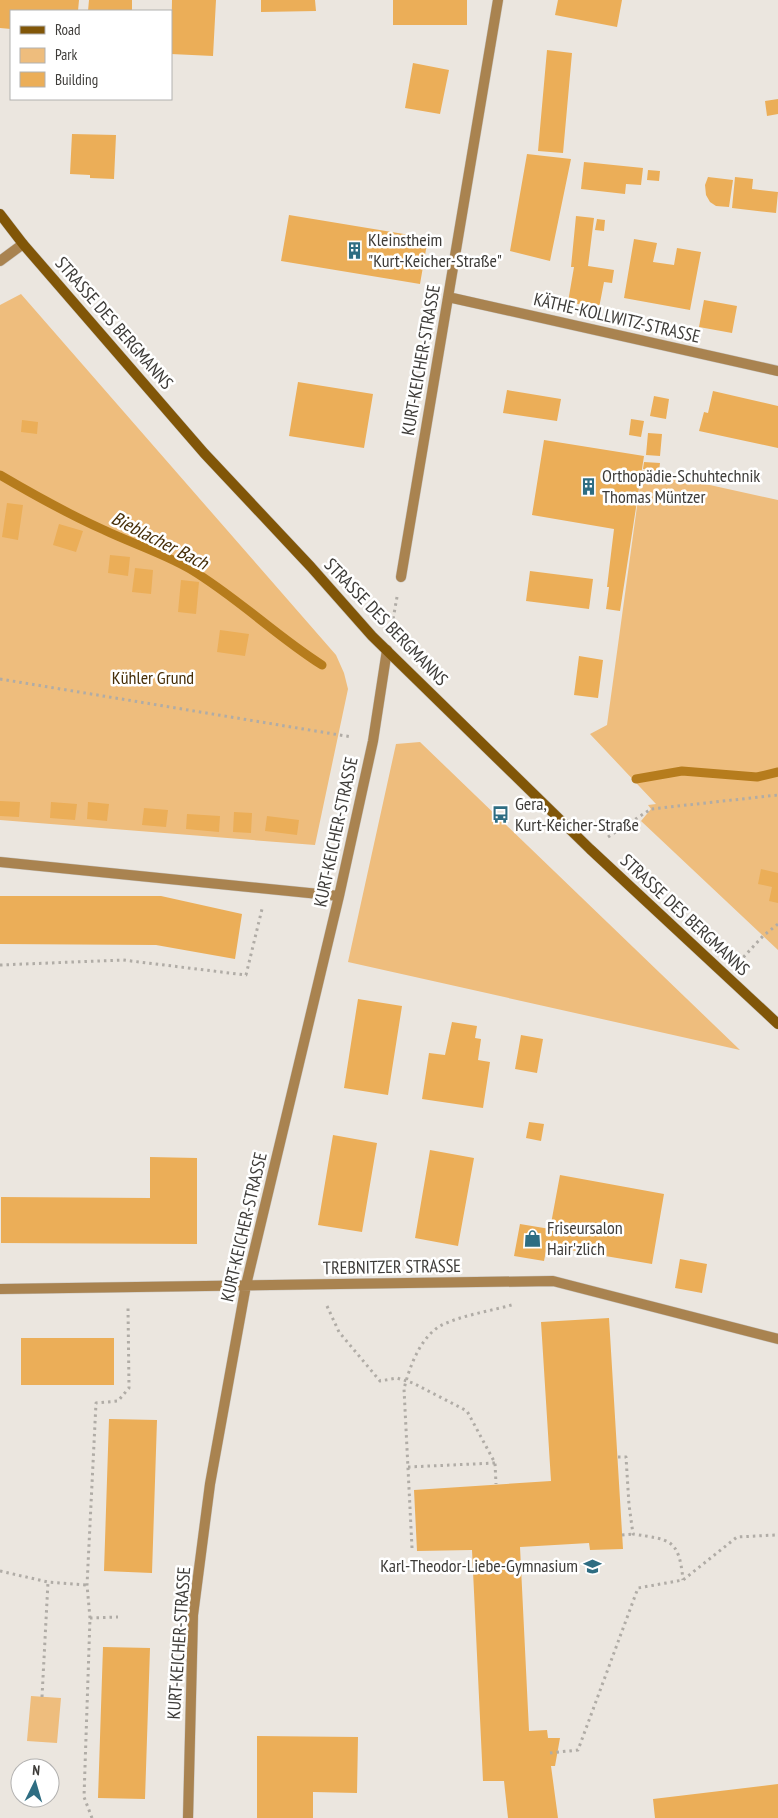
<svg xmlns="http://www.w3.org/2000/svg" width="778" height="1818" viewBox="0 0 778 1818" font-family="'PT Sans Narrow',sans-serif">
	<rect width="100%" height="100%" fill="#ebe6df"/>
	<!-- green -->
	<path fill="#eebd7d" d="M21,294L336,655L344,673L348,689L315,845L0,820V305Z
		M642,470L778,500V950L641,821L651,809L648,805L656,804L590,734L607,725Z
		M420,742L740,1050L348,962L396,744Z
		M31,1696L61,1698L57,1743L27,1741Z"/>
	<g fill="none" stroke-linecap="round" stroke-linejoin="round">
		<!-- stream -->
		<path stroke="#b67c1d" stroke-width="9" d="M0,475C34,495 68,514 104,530C131,543 165,554 190,569C237,597 276,636 322,665
			M636,779L682,771L757,777L778,772"/>
	</g>
	<!-- building -->
	<path fill="#ebae58" d="M0,0H79L78,11H11V29L0,28Z
		M89,0H132V11H88Z
		M172,0H216L213,56L171,54Z
		M261,0H315L316,11L261,12Z
		M393,0H467V25H393Z
		M558,0H622L617,27L555,15Z
		M547,50L572,53L563,153L538,151Z
		M413,63L449,70L440,114L405,108Z
		M778,99V114L767,116L765,101Z
		M72,134L116,135L114,179L90,178V175L70,174Z
		M527,154L571,159L550,261L510,251Z
		M584,162L643,168L641,185L626,184L625,194L581,189Z
		M648,170L660,171L659,181L647,180Z
		M708,177L733,180L729,207L716,206L710,202L706,195L705,185Z
		M735,177L753,179L752,189L778,192L776,213L732,208Z
		M289,215L428,238L420,284L281,261Z
		M576,216L594,218L588,266L614,270L612,283L604,282L599,308L568,302L574,267H571Z
		M597,219L605,220L604,231L595,230Z
		M634,239L657,243L653,262L674,265L677,248L701,252L690,310L624,298Z
		M704,300L737,306L732,333L699,327Z
		M298,382L373,394L364,448L289,436Z
		M507,390L561,399L557,421L503,413Z
		M713,391L778,406V448L699,431L704,412L708,413Z
		M654,396L669,399L666,419L650,416Z
		M631,419L644,421L641,437L629,435Z
		M22,420L38,422L37,434L21,432Z
		M648,433L662,434L660,456L646,455Z
		M544,440L644,456L620,611L606,609L609,587H607L614,529L532,515Z
		M644,462L660,463L659,471L643,469Z
		M7,503L23,505L18,540L2,537Z
		M59,524L83,531L76,552L53,545Z
		M110,555L130,557L128,576L108,573Z
		M135,568L153,570L151,594L132,592Z
		M530,571L593,579L589,609L526,601Z
		M181,580L199,582L196,614L178,612Z
		M220,630L249,634L245,656L217,652Z
		M579,656L603,660L598,698L574,695Z
		M0,801L20,802L19,817L0,816Z
		M51,802L77,804L75,820L50,818Z
		M88,802L109,804L107,821L87,819Z
		M144,808L168,810L166,827L142,825Z
		M234,812L252,813L251,833L233,832Z
		M187,814L220,816L219,832L186,829Z
		M267,816L299,820L297,835L265,831Z
		M761,869L778,873V903L769,901L772,887L758,884Z
		M0,896H161L242,914L235,959L156,945L0,944Z
		M358,999L402,1006L388,1095L344,1088Z
		M452,1022L477,1026L475,1038L481,1039L478,1060L490,1062L483,1108L422,1099L429,1053L445,1055Z
		M521,1035L543,1039L537,1073L515,1069Z
		M529,1122L544,1124L541,1141L526,1138Z
		M333,1135L377,1143L362,1232L318,1225Z
		M430,1150L474,1158L458,1246L415,1238Z
		M150,1157L197,1158V1244L1,1243V1197L150,1198Z
		M560,1175L664,1194L652,1264L547,1246L544,1261L514,1256L520,1224L550,1229Z
		M680,1259L707,1264L702,1293L675,1288Z
		M609,1318L623,1549L590,1550L589,1543L520,1547L529,1731L547,1730L548,1738H560L555,1766H551L558,1818H508L504,1781H483L472,1550L417,1551L414,1490L551,1481L541,1322Z
		M21,1338H114V1385H21Z
		M109,1419L157,1420L152,1573L104,1571Z
		M103,1647L150,1648L145,1799L98,1798Z
		M257,1736L358,1737L357,1793L313,1792V1818H257Z
		M778,1784V1818H655L653,1799Z"/>
	<g fill="none" stroke-linecap="round" stroke-linejoin="round">
		<defs>
			<path id="lane" d="M0,261L23,244"/>
			<path id="street" d="M448,297L778,371
				M401,577L498,0
				M0,862L339,896
				M0,1289L553,1281L778,1339
				M188,1818L193,1615L210,1484L246,1285L339,896L373,741L387,650"/>
			<path id="secondary" d="M0,214L23,244L204,453L311,567L372,636L590,849L778,1024"/>
		</defs>
		<!-- lane casing -->
		<use href="#lane" stroke="#c8c4be" stroke-width="11"/>
		<!-- street casing -->
		<use href="#street" stroke="#c8c4be" stroke-width="11"/>
		<!-- secondary casing -->
		<use href="#secondary" stroke="#c8c4be" stroke-width="11"/>
		<!-- path -->
		<path stroke="#b0aca6" stroke-width="3" stroke-dasharray="2.5 4" stroke-linecap="butt" d="M392,625L397,597
			M0,679L352,737
			M608,837L651,809L778,795
			M739,962L763,936L778,924
			M0,965L123,960L246,975L262,909
			M327,1306L339,1332L380,1381L397,1378L413,1383L467,1411L495,1463L496,1484
			M618,1457H626L629,1505L633,1534C670,1540 679,1538 683,1580
			M408,1467L495,1463
			M622,1535L633,1534
			M412,1548L404,1389C409,1368 420,1338 440,1326C461,1315 492,1311 515,1304
			M0,1571L48,1582L87,1585
			M90,1618L118,1617
			M42,1697L48,1582
			M550,1753L578,1750L638,1588L683,1580L737,1537L775,1535L778,1533
			M92,1818L84,1797L90,1618L87,1585L96,1403L118,1401L129,1388L128,1308"/>
		<!-- lane -->
		<use href="#lane" stroke="#a98350" stroke-width="10"/>
		<!-- street -->
		<use href="#street" stroke="#a98350" stroke-width="10"/>
		<!-- secondary -->
		<use href="#secondary" stroke="#815608" stroke-width="10"/>
	</g>
	<!-- icons -->
	<defs>
		<symbol id="building-bare" viewBox="-9 -9 18 18"><path d="M-4-6H4V6H1V3H-1V6H-4ZM-2.5-4.3h1.7v1.8h-1.7ZM.8-4.3h1.7v1.8H.8ZM-2.5-1h1.7V.8h-1.7ZM.8-1h1.7V.8H.8Z" fill="#2e6d82" stroke="#fff" stroke-width="2.5" paint-order="stroke"/></symbol>
		<symbol id="bus-bare" viewBox="-9 -9 18 18"><path d="M-5-6H5V4H4V6H2V4H-2V6H-4V4H-5ZM-3.5-4V0h7V-4ZM-3.5 1.2v1.5H-2V1.2ZM2 1.2v1.5H3.5V1.2Z" fill="#2e6d82" stroke="#fff" stroke-width="2.5" paint-order="stroke"/></symbol>
		<symbol id="shop-bare" viewBox="-9 -9 18 18"><path d="M-5-2.5h2.3a2.7 3.5 0 0 1 5.4 0H5L5.5 6h-11ZM-1.5-2.5h3a1.5 2.3 0 0 0-3 0Z" fill="#2e6d82" stroke="#fff" stroke-width="2.5" paint-order="stroke"/></symbol>
		<symbol id="school-bare" viewBox="-9 -9 18 18"><path d="M0-5L7-2L0 1L-7-2ZM-4 1L0 2.5L4 1V4Q0 6-4 4Z" fill="#2e6d82" stroke="#fff" stroke-width="2.5" paint-order="stroke"/></symbol>
	</defs>
	<g fill-rule="evenodd">
		<use href="#building-bare" x="342" y="238" width="25" height="25"/>
		<use href="#building-bare" x="576" y="474" width="25" height="25"/>
		<use href="#bus-bare" x="488" y="802" width="25" height="25"/>
		<use href="#shop-bare" x="520" y="1226" width="25" height="25"/>
		<use href="#school-bare" x="580" y="1554" width="25" height="25"/>
	</g>
	<g text-anchor="middle" stroke-width="5" stroke-linejoin="round" paint-order="stroke">
		<!-- poi labels -->
		<g font-size="18" fill="#3e3c39" stroke="#fff" text-anchor="start">
			<text x="368" y="246">Kleinstheim<tspan x="368" dy="21">"Kurt-Keicher-Straße"</tspan></text>
			<text x="602" y="482">Orthopädie-Schuhtechnik<tspan x="602" dy="21">Thomas Müntzer</tspan></text>
			<text x="515" y="810">Gera,<tspan x="515" dy="21">Kurt-Keicher-Straße</tspan></text>
			<text x="547" y="1234">Friseursalon<tspan x="547" dy="21">Hair'zlich</tspan></text>
			<text x="578" y="1572" text-anchor="end">Karl-Theodor-Liebe-Gymnasium</text>
		</g>
		<!-- street labels -->
		<g font-size="18" fill="#3e3c39" stroke="#fff">
			<text transform="translate(617 318) rotate(13)" y="6">KÄTHE-KOLLWITZ-STRASSE</text>
			<text transform="translate(114 323) rotate(49)" y="6">STRASSE DES BERGMANNS</text>
			<text transform="translate(421 360) rotate(-80)" y="6">KURT-KEICHER-STRASSE</text>
			<text transform="translate(386 622) rotate(46)" y="6">STRASSE DES BERGMANNS</text>
			<text transform="translate(336 832) rotate(-78)" y="6">KURT-KEICHER-STRASSE</text>
			<text transform="translate(685 915) rotate(43)" y="6">STRASSE DES BERGMANNS</text>
			<text transform="translate(244 1227) rotate(-77)" y="6">KURT-KEICHER-STRASSE</text>
			<text transform="translate(392 1267) rotate(-1)" y="6">TREBNITZER STRASSE</text>
			<text transform="translate(179 1643) rotate(-86)" y="6">KURT-KEICHER-STRASSE</text>
		</g>
		<!-- park labels -->
		<g font-size="18" fill="#462e07" stroke="#fff">
			<text x="153" y="684">Kühler Grund</text>
		</g>
		<!-- water labels -->
		<g font-size="19" font-style="italic" fill="#462e08" stroke="#fff">
			<text transform="translate(160 540) rotate(27)" y="7">Bieblacher Bach</text>
		</g>
	</g>
	<!-- legend -->
	<rect x="10" y="10" width="162" height="90" fill="#ffffff" stroke="#b2b1b0"/>
	<rect x="20" y="26" width="25" height="8" fill="#815608" stroke="#b2b1b0"/>
	<text x="55" y="35" font-size="15" fill="#3e3c39">Road</text>
	<rect x="20" y="48" width="25" height="15" fill="#eebd7d" stroke="#b2b1b0"/>
	<text x="55" y="60" font-size="15" fill="#3e3c39">Park</text>
	<rect x="20" y="72" width="25" height="15" fill="#ebae58" stroke="#b2b1b0"/>
	<text x="55" y="85" font-size="15" fill="#3e3c39">Building</text>
	<!-- north arrow -->
	<g transform="translate(35 1783) rotate(5)"><circle r="24" fill="#ffffff" stroke="#b2b1b0"/>
	<path d="M0-4L9 19L0 12L-9 19Z" fill="#2e6d82"/>
	<text y="-8" font-size="14" font-weight="bold" text-anchor="middle" fill="#3e3c39">N</text>
	</g>
</svg>
